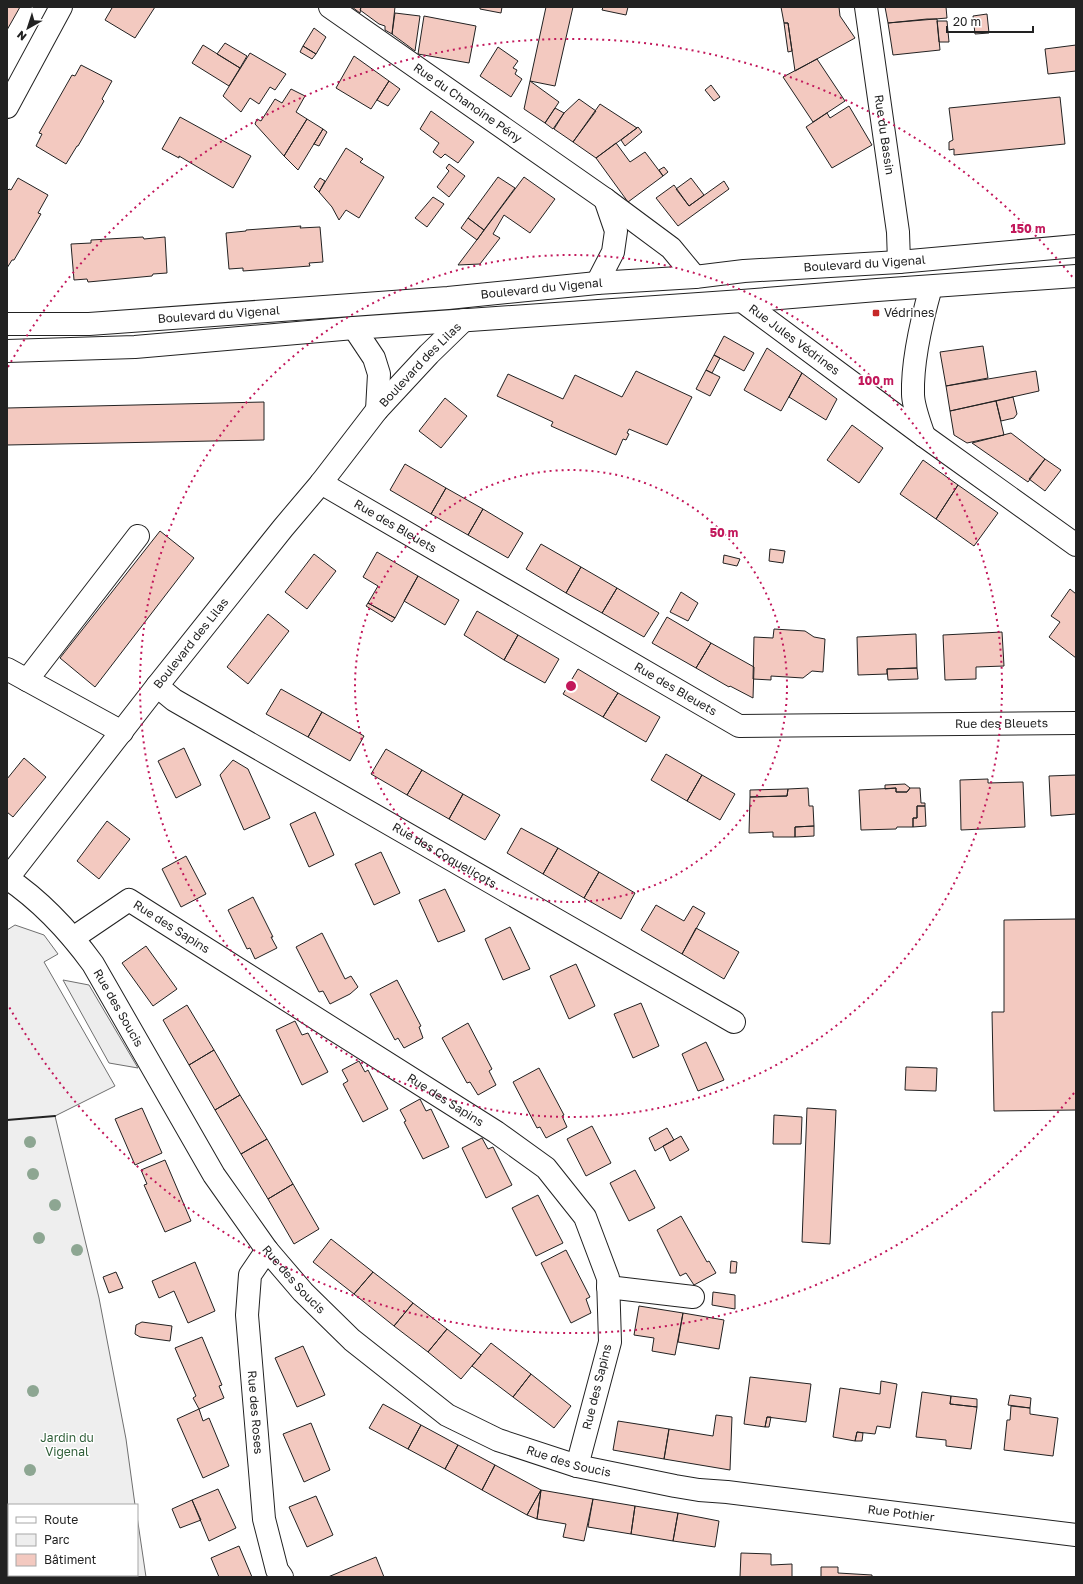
<svg xmlns="http://www.w3.org/2000/svg" width="1083" height="1584" viewBox="0 0 1083 1584" font-family="'Golos Text',sans-serif">
	<rect width="100%" height="100%" fill="#fff"/>
	<!-- green -->
	<path fill="#eee" stroke="#6f6f6f" d="M15,925L44,935L58,954L44,962L115,1086L55,1116L99,1298L126,1439L135,1505H9V1575H137V1516L146,1577H7V930Z"/>
	<!-- parking -->
	<path fill="#ededed" stroke="#6f6f6f" d="M63,980L89,985L138,1068L109,1063Z"/>
	<!-- building -->
	<path fill="#f3c9c0" stroke="#222" d="M7,7H20L7,30Z
		M109,7H155L135,38L105,20L112,8Z
		M352,7H361L360,13Z
		M361,7H395L392,34L385,30V26L379,24L360,10Z
		M480,7H502L501,13L480,9Z
		M546,7H573L555,86L530,81Z
		M603,7H628L626,15L602,10Z
		M781,7H839L840,16L855,38L795,71L788,23H784Z
		M885,7H946L947,18L888,23Z
		M395,13L420,16L415,51L392,34Z
		M987,14L989,33L975,34L973,16Z
		M424,16L476,26L469,63L418,54Z
		M927,19H937L940,50L893,55L888,23Z
		M937,21H947L949,42H939Z
		M784,23H788L792,51L788,52Z
		M314,28L326,37L316,54L303,46Z
		M225,43L247,56L240,68L217,54Z
		M203,45L240,68L229,86L192,63Z
		M1076,45V71L1048,74L1045,49Z
		M303,46L316,54L312,59L300,52Z
		M498,47L518,61L513,68L517,70L515,74L522,79L511,97L480,76Z
		M250,53L286,74L275,90L270,87L259,104L250,98L241,112L223,96Z
		M354,56L389,81L371,109L336,88Z
		M817,59L845,101L813,122L783,77Z
		M81,65L112,81L102,99L104,101L78,146H77L66,164L36,146L42,134L39,133L72,75L75,76Z
		M389,81L400,89L388,106L377,100Z
		M530,81L559,102L545,123L524,109Z
		M711,85L720,97L714,101L705,90Z
		M291,89L305,96L296,112L307,119L284,156L255,124L257,119L261,121L275,99L282,103Z
		M1060,97L1065,144L954,155V149L949,150V142L953,140L949,108Z
		M579,99L596,111L573,142L554,129L564,113Z
		M600,104L637,128L596,158L573,142Z
		M849,106L872,145L832,168L806,127L827,113L830,118Z
		M555,108L564,113L553,129L545,123Z
		M431,111L474,142L458,163L445,154L441,158L433,152L439,143L420,129Z
		M180,117L251,156L233,188L179,156V158L162,149Z
		M307,119L323,129L298,170L284,156Z
		M638,127L642,132L625,146L621,140Z
		M323,129L327,132L319,146L314,144Z
		M616,143L630,162L645,152L663,176L628,202L596,158Z
		M346,148L363,159L360,162L384,177L359,218L346,210L339,220L332,207L319,192Z
		M449,164L465,176L449,197L437,187L449,171L446,168Z
		M664,167L668,172L663,176L659,170Z
		M498,177L515,188L484,230L468,218Z
		M524,177L555,199L530,233L504,215L493,234L500,238L480,264L458,265Z
		M18,178L48,195L38,213L41,214L14,260H12L7,268V191L9,189L11,190Z
		M320,178L325,181L319,192L314,187Z
		M691,178L704,195L689,206L676,189Z
		M724,181L729,189L678,226L656,198L674,185L689,206Z
		M433,197L444,204L427,227L415,218Z
		M468,218L484,230L477,240L461,228Z
		M301,226L300,228L320,227L323,262L309,263L310,266L243,271V268L229,269L226,233L246,231V230Z
		M143,237L144,239L165,237L167,273L153,274L152,276L88,282L87,279L74,280L71,244L91,243V240Z
		M724,336L754,353L744,371L714,355Z
		M983,346L988,378L946,386L940,352Z
		M767,348L802,373L781,411L744,390Z
		M714,355L720,358L712,373L706,370Z
		M706,370L720,377L710,396L696,389Z
		M636,371L692,397L667,445L629,429L627,433L629,434L626,440L623,439L616,455L551,426L553,422L497,396L508,374L563,399L575,375L622,397Z
		M1036,371L1039,391L950,411L946,386Z
		M802,373L837,399L826,420L789,397Z
		M1013,397L1017,414L1014,418L1001,421L996,401Z
		M445,398L467,416L441,448L419,431Z
		M996,401L1004,435L967,443L954,435L950,411Z
		M264,402V440L7,445V408Z
		M852,425L883,448L859,483L827,460Z
		M1011,433L1045,459L1028,482L972,443Z
		M1045,459L1061,470L1045,491L1029,479Z
		M923,460L958,485L936,519L900,494Z
		M405,464L446,488L431,514L390,490Z
		M958,485L998,513L974,546L936,519Z
		M446,488L483,509L468,535L431,514Z
		M483,509L523,533L508,558L468,535Z
		M160,531L194,558L95,687L60,658Z
		M541,544L581,567L566,593L526,569Z
		M770,549L785,551L783,563L769,561Z
		M377,552L418,576L395,618L368,603L378,586L363,577Z
		M314,554L336,571L307,609L285,592Z
		M724,555L740,559L737,566L723,563Z
		M581,567L617,588L602,613L566,593Z
		M418,576L459,600L445,625L404,601Z
		M617,588L659,613L644,637L602,613Z
		M1070,589L1076,594V658L1049,637L1060,622L1051,616Z
		M681,592L698,603L688,621L670,612Z
		M368,603L395,618L392,622L366,606Z
		M477,611L518,635L504,660L464,635Z
		M268,614L289,631L248,684L227,667Z
		M667,617L711,643L696,668L652,643Z
		M774,629L805,631L814,637L825,639L823,672L812,671L803,678L771,676V680L753,679L754,637L773,638Z
		M1002,632L1004,666L976,667V679L945,680L943,635Z
		M916,634L917,668L887,669V674L858,675L857,637Z
		M518,635L559,659L545,683L504,660Z
		M711,643L754,667L753,698L730,686L729,687L696,668Z
		M917,668L918,679L888,680L887,669Z
		M578,669L618,693L603,717L563,694Z
		M281,689L322,712L308,737L266,714Z
		M618,693L660,717L646,742L603,717Z
		M322,712L364,736L350,761L308,737Z
		M184,748L201,785L176,798L158,761Z
		M386,749L422,770L407,795L371,774Z
		M666,754L702,775L687,801L651,780Z
		M24,758L46,777L13,817L7,812V779Z
		M233,760L248,769L270,818L244,830L220,775Z
		M422,770L463,794L449,819L407,795Z
		M702,775L735,794L720,820L687,801Z
		M1076,775V814L1051,816L1049,776Z
		M988,779V783L1023,782L1025,827L961,830L960,780Z
		M905,784L910,788L907,792H896V788L885,789V785Z
		M808,788L809,806H813L814,826L795,827V837H773V832L749,833L750,797L787,796L788,789Z
		M896,788V792H907L910,788H920L921,803H925V806H917V818H913V827H897L896,829L861,830L859,790Z
		M788,789L787,796L750,797V790Z
		M463,794L500,815L485,840L449,819Z
		M917,806H925L926,826L913,827V818H917Z
		M315,812L334,855L309,867L290,824Z
		M107,821L130,839L99,879L77,861Z
		M814,826V836L795,837V827Z
		M521,828L558,848L543,874L507,853Z
		M558,848L599,872L584,898L543,874Z
		M381,852L400,893L374,905L355,864Z
		M186,856L206,894L181,907L162,869Z
		M599,872L635,893L621,919L584,898Z
		M445,889L465,931L438,942L419,900Z
		M253,897L273,937H271L277,948L255,959L250,948L247,949L228,910Z
		M656,905L684,921L693,906L705,913L682,954L641,930Z
		M1076,919V1110L994,1111L992,1012H1004V920Z
		M510,927L530,969L503,980L485,939Z
		M696,928L739,952L724,979L682,954Z
		M322,933L345,979L351,976L358,987L350,994L330,1004L323,991L319,992L296,947Z
		M146,946L177,989L153,1006L122,963Z
		M576,964L595,1006L569,1019L550,976Z
		M397,980L421,1026L419,1027L423,1038L404,1048L398,1038L395,1040L370,994Z
		M641,1003L659,1046L633,1058L614,1014Z
		M187,1005L214,1050L189,1065L163,1020Z
		M295,1021L302,1035L308,1033L328,1072L302,1085L276,1030Z
		M468,1023L492,1069L489,1071L496,1085L478,1095L470,1082L467,1083L442,1038Z
		M706,1042L724,1080L698,1091L682,1054Z
		M214,1050L240,1095L215,1110L189,1065Z
		M359,1061L365,1072L368,1070L388,1109L363,1122L343,1084L348,1081L342,1070Z
		M906,1067L937,1068L936,1091L905,1090Z
		M539,1068L564,1115L562,1116L567,1127L546,1138L540,1127L537,1128L513,1082Z
		M240,1095L267,1139L241,1154L215,1110Z
		M420,1099L426,1111L431,1109L449,1147L423,1159L404,1122L406,1121L400,1110Z
		M142,1108L162,1153L135,1165L115,1119Z
		M807,1108L836,1110L830,1244L802,1242Z
		M774,1115L802,1117L801,1144H773Z
		M592,1126L611,1163L586,1176L567,1139Z
		M667,1128L674,1140L655,1151L649,1138Z
		M681,1136L689,1150L670,1161L663,1146Z
		M482,1138L488,1149L493,1147L512,1185L486,1198L462,1148Z
		M267,1139L293,1184L268,1199L241,1154Z
		M165,1160L191,1221L165,1232L144,1185L147,1184L141,1170Z
		M635,1170L655,1208L629,1221L610,1183Z
		M293,1184L319,1229L294,1244L268,1199Z
		M538,1195L563,1243L536,1256L512,1208Z
		M681,1216L707,1262L709,1261L716,1273L694,1285L686,1273L680,1276L657,1230Z
		M331,1239L373,1272L354,1294L313,1262Z
		M566,1250L590,1297L586,1299L591,1313L571,1323L541,1263Z
		M731,1261L737,1262L736,1273H730Z
		M195,1262L215,1311L188,1323L174,1291L159,1298L152,1281Z
		M116,1272L123,1288L109,1293L103,1277Z
		M373,1272L413,1303L394,1326L354,1294Z
		M713,1292L735,1295V1309L712,1305Z
		M413,1303L447,1329L428,1352L394,1326Z
		M639,1306L683,1313L675,1355L652,1351L654,1338L634,1335Z
		M683,1313L724,1320L719,1349L678,1342Z
		M142,1322L172,1326L170,1341L140,1337L135,1334L136,1325Z
		M447,1329L481,1355L461,1379L428,1352Z
		M202,1337L222,1385L219,1386L224,1398L199,1409L193,1398L196,1396L175,1348Z
		M491,1343L531,1374L513,1397L472,1366Z
		M303,1346L325,1395L297,1407L275,1358Z
		M531,1374L571,1406L554,1428L513,1397Z
		M750,1377L811,1384L806,1422L767,1417L765,1427L744,1424Z
		M881,1381L897,1384L890,1428L877,1426L875,1434L857,1432L855,1441L833,1437L840,1388L880,1394Z
		M922,1392L951,1396L950,1404L977,1407L971,1449L946,1446V1440L916,1437Z
		M1010,1395L1031,1398L1030,1408L1008,1405Z
		M951,1396L977,1399V1407L950,1404Z
		M383,1404L421,1425L408,1449L369,1428Z
		M1011,1406L1030,1408V1414L1058,1418L1053,1456L1004,1450L1007,1420H1010Z
		M199,1409L203,1421L209,1418L229,1466L203,1478L177,1419Z
		M716,1415L732,1417L730,1470L664,1459L669,1429L713,1436Z
		M767,1417H771L769,1427H765Z
		M618,1421L669,1429L664,1459L613,1450Z
		M311,1423L330,1470L304,1482L283,1434Z
		M421,1425L458,1445L445,1469L408,1449Z
		M857,1432L863,1433L862,1441H855Z
		M458,1445L495,1465L482,1490L445,1469Z
		M495,1465L541,1490L527,1515L482,1490Z
		M218,1489L236,1528L209,1541L192,1500Z
		M541,1490L537,1519L527,1515Z
		M541,1490L593,1499L584,1541L563,1537L566,1524L537,1519Z
		M316,1496L333,1535L307,1547L289,1507Z
		M593,1499L635,1506L631,1534L588,1527Z
		M192,1500L201,1520L180,1528L172,1509Z
		M635,1506L678,1513L673,1541L631,1534Z
		M678,1513L719,1521L715,1547L673,1541Z
		M239,1546L252,1577H219L211,1558Z
		M741,1553L771,1554V1565L792,1564V1577H740Z
		M376,1557L384,1577H328Z
		M821,1567H838V1573L872,1575V1577H821Z"/>
	<g fill="none" stroke-linecap="round" stroke-linejoin="round">
		<defs>
			<g id="minor">
				<path id="s1" d="M330,7L605,199L671,248L695,277"/>
				<path id="s2" d="M866,7L898,232L899,262"/>
				<path d="M7,107L61,7"/>
				<path d="M597,283L613,252L616,231L605,199"/>
				<path id="s3" d="M742,301L924,436L1076,545"/>
				<path d="M354,328L374,358L379,374L377,410"/>
				<path d="M924,436C920,424 913,406 913,394C912,360 922,319 931,287"/>
				<path id="s4" d="M321,483L739,726L1076,723"/>
				<path d="M7,669L122,732"/>
				<path d="M27,680L138,536"/>
				<path id="s5" d="M157,686L174,700L734,1022"/>
				<path id="s6" d="M7,878C41,901 69,931 93,964L214,1175L267,1250L303,1292L352,1340L447,1415L498,1440L577,1466L675,1486L699,1490L727,1492L1076,1535"/>
				<path id="s7" d="M7,879L157,686L283,528L321,483L377,410L429,354L464,320"/>
				<path id="s8" d="M73,938L129,900L496,1132L546,1168L585,1217L608,1278L610,1342L577,1466"/>
				<path id="s9" d="M267,1250L250,1275L247,1315L264,1519L277,1570L282,1577"/>
				<path d="M608,1287L693,1297"/>
			</g>
			<g id="major">
				<path id="s10" d="M7,324H89L448,298L597,283L695,277L744,271L899,262L1076,246"/>
				<path d="M7,351L135,347L354,328L742,301L877,290L1076,276"/>
			</g>
		</defs>
		<!-- minor casing -->
		<use href="#minor" stroke="#222" stroke-width="24"/>
		<!-- major casing -->
		<use href="#major" stroke="#222" stroke-width="24"/>
		<!-- minor -->
		<use href="#minor" stroke="#fff" stroke-width="22"/>
		<!-- major -->
		<use href="#major" stroke="#fff" stroke-width="22"/>
		<!-- wall -->
		<path stroke="#222" stroke-width="2" d="M7,1120L55,1116"/>
	</g>
	<!-- trees -->
	<g fill="#8da692">
		<circle cx="30" cy="1142" r="6"/>
		<circle cx="33" cy="1174" r="6"/>
		<circle cx="55" cy="1205" r="6"/>
		<circle cx="39" cy="1238" r="6"/>
		<circle cx="77" cy="1250" r="6"/>
		<circle cx="33" cy="1391" r="6"/>
		<circle cx="30" cy="1470" r="6"/>
	</g>
	<!-- distance rings -->
	<g fill="none" stroke="#c2185b" stroke-width="2" stroke-dasharray="2 4">
		<circle cx="571" cy="686" r="216"/>
		<circle cx="571" cy="686" r="431"/>
		<path d="M1074 1093A647 647 0 0 1 8 1005M8 367A647 647 0 0 1 1074 279"/>
	</g>
	<!-- markers -->
	<rect fill="#c62828" stroke="#fff" stroke-width="1.5" x="872" y="309" width="8" height="8" rx="2"/>
	<g text-anchor="middle" stroke-width="3" stroke-linejoin="round" paint-order="stroke">
		<!-- street labels -->
		<g font-size="12" fill="#222" stroke="#fff">
			<text dy="4" stroke="none"><textPath href="#s1" startOffset="168">Rue du Chanoine Pény</textPath></text>
			<text dy="4" stroke="none"><textPath href="#s2" startOffset="129">Rue du Bassin</textPath></text>
			<text dy="4" stroke="none"><textPath href="#s10" startOffset="860">Boulevard du Vigenal</textPath></text>
			<text dy="4" stroke="none"><textPath href="#s10" startOffset="536">Boulevard du Vigenal</textPath></text>
			<text dy="4" stroke="none"><textPath href="#s10" startOffset="212">Boulevard du Vigenal</textPath></text>
			<text dy="4" stroke="none"><textPath href="#s3" startOffset="65">Rue Jules Védrines</textPath></text>
			<text dy="4" stroke="none"><textPath href="#s7" startOffset="660">Boulevard des Lilas</textPath></text>
			<text dy="4" stroke="none"><textPath href="#s4" startOffset="86">Rue des Bleuets</textPath></text>
			<text dy="4" stroke="none"><textPath href="#s7" startOffset="299">Boulevard des Lilas</textPath></text>
			<text dy="4" stroke="none"><textPath href="#s4" startOffset="410">Rue des Bleuets</textPath></text>
			<text dy="4" stroke="none"><textPath href="#s4" startOffset="746">Rue des Bleuets</textPath></text>
			<text dy="4" stroke="none"><textPath href="#s5" startOffset="334">Rue des Coquelicots</textPath></text>
			<text dy="4" stroke="none"><textPath href="#s8" startOffset="118">Rue des Sapins</textPath></text>
			<text dy="4" stroke="none"><textPath href="#s6" startOffset="173">Rue des Soucis</textPath></text>
			<text dy="4" stroke="none"><textPath href="#s8" startOffset="442">Rue des Sapins</textPath></text>
			<text dy="4" stroke="none"><textPath href="#s6" startOffset="497">Rue des Soucis</textPath></text>
			<text transform="translate(597 1387) rotate(-76)" y="4">Rue des Sapins</text>
			<text dy="4" stroke="none"><textPath href="#s9" startOffset="168">Rue des Roses</textPath></text>
			<text dy="4" stroke="none"><textPath href="#s6" startOffset="833">Rue des Soucis</textPath></text>
			<text dy="4" stroke="none"><textPath href="#s6" startOffset="1170">Rue Pothier</textPath></text>
		</g>
		<!-- poi labels -->
		<g font-size="12" fill="#222" stroke="#fff" text-anchor="start">
			<text x="884" y="317">Védrines</text>
		</g>
		<!-- park labels -->
		<g font-size="12" fill="#2f5e38" stroke="#fff">
			<text x="67" y="1442">Jardin du<tspan x="67" dy="14">Vigenal</tspan></text>
		</g>
	</g>
	<circle cx="571" cy="686" r="6" fill="#c2185b" stroke="#fff" stroke-width="2"/>
	<g font-size="12" text-anchor="middle" font-weight="bold" fill="#c2185b" stroke="#fff" stroke-width="3" stroke-linejoin="round" paint-order="stroke">
		<text x="1028" y="233">150 m</text>
		<text x="876" y="385">100 m</text>
		<text x="724" y="537">50 m</text>
	</g>
	<!-- border -->
	<rect width="1083" height="1584" fill="none" stroke="#222222" stroke-width="16"/>
	<!-- legend -->
	<rect x="8" y="1504" width="130" height="72" fill="#ffffff" stroke="#a7a7a7"/>
	<rect x="16" y="1517" width="20" height="6" fill="#ffffff" stroke="#a7a7a7"/>
	<text x="44" y="1524" font-size="12" fill="#222222">Route</text>
	<rect x="16" y="1534" width="20" height="12" fill="#eeeeee" stroke="#a7a7a7"/>
	<text x="44" y="1544" font-size="12" fill="#222222">Parc</text>
	<rect x="16" y="1554" width="20" height="12" fill="#f3c9c0" stroke="#a7a7a7"/>
	<text x="44" y="1564" font-size="12" fill="#222222">Bâtiment</text>
	<!-- north arrow -->
	<g transform="translate(28 28) rotate(219)" stroke="#ffffff" stroke-width="3" paint-order="stroke">
	<path d="M0-3L7 15L0 10L-7 15Z" fill="#222222"/>
	<text y="-6" font-size="11" font-weight="bold" text-anchor="middle" fill="#222222">N</text>
	</g>
	<!-- scale -->
	<path d="M947 26v6h86v-6" fill="none" stroke="#222222" stroke-width="2"/>
	<text x="953" y="26" font-size="12" fill="#222222" stroke="#ffffff" stroke-width="3" paint-order="stroke">20 m</text>
</svg>
